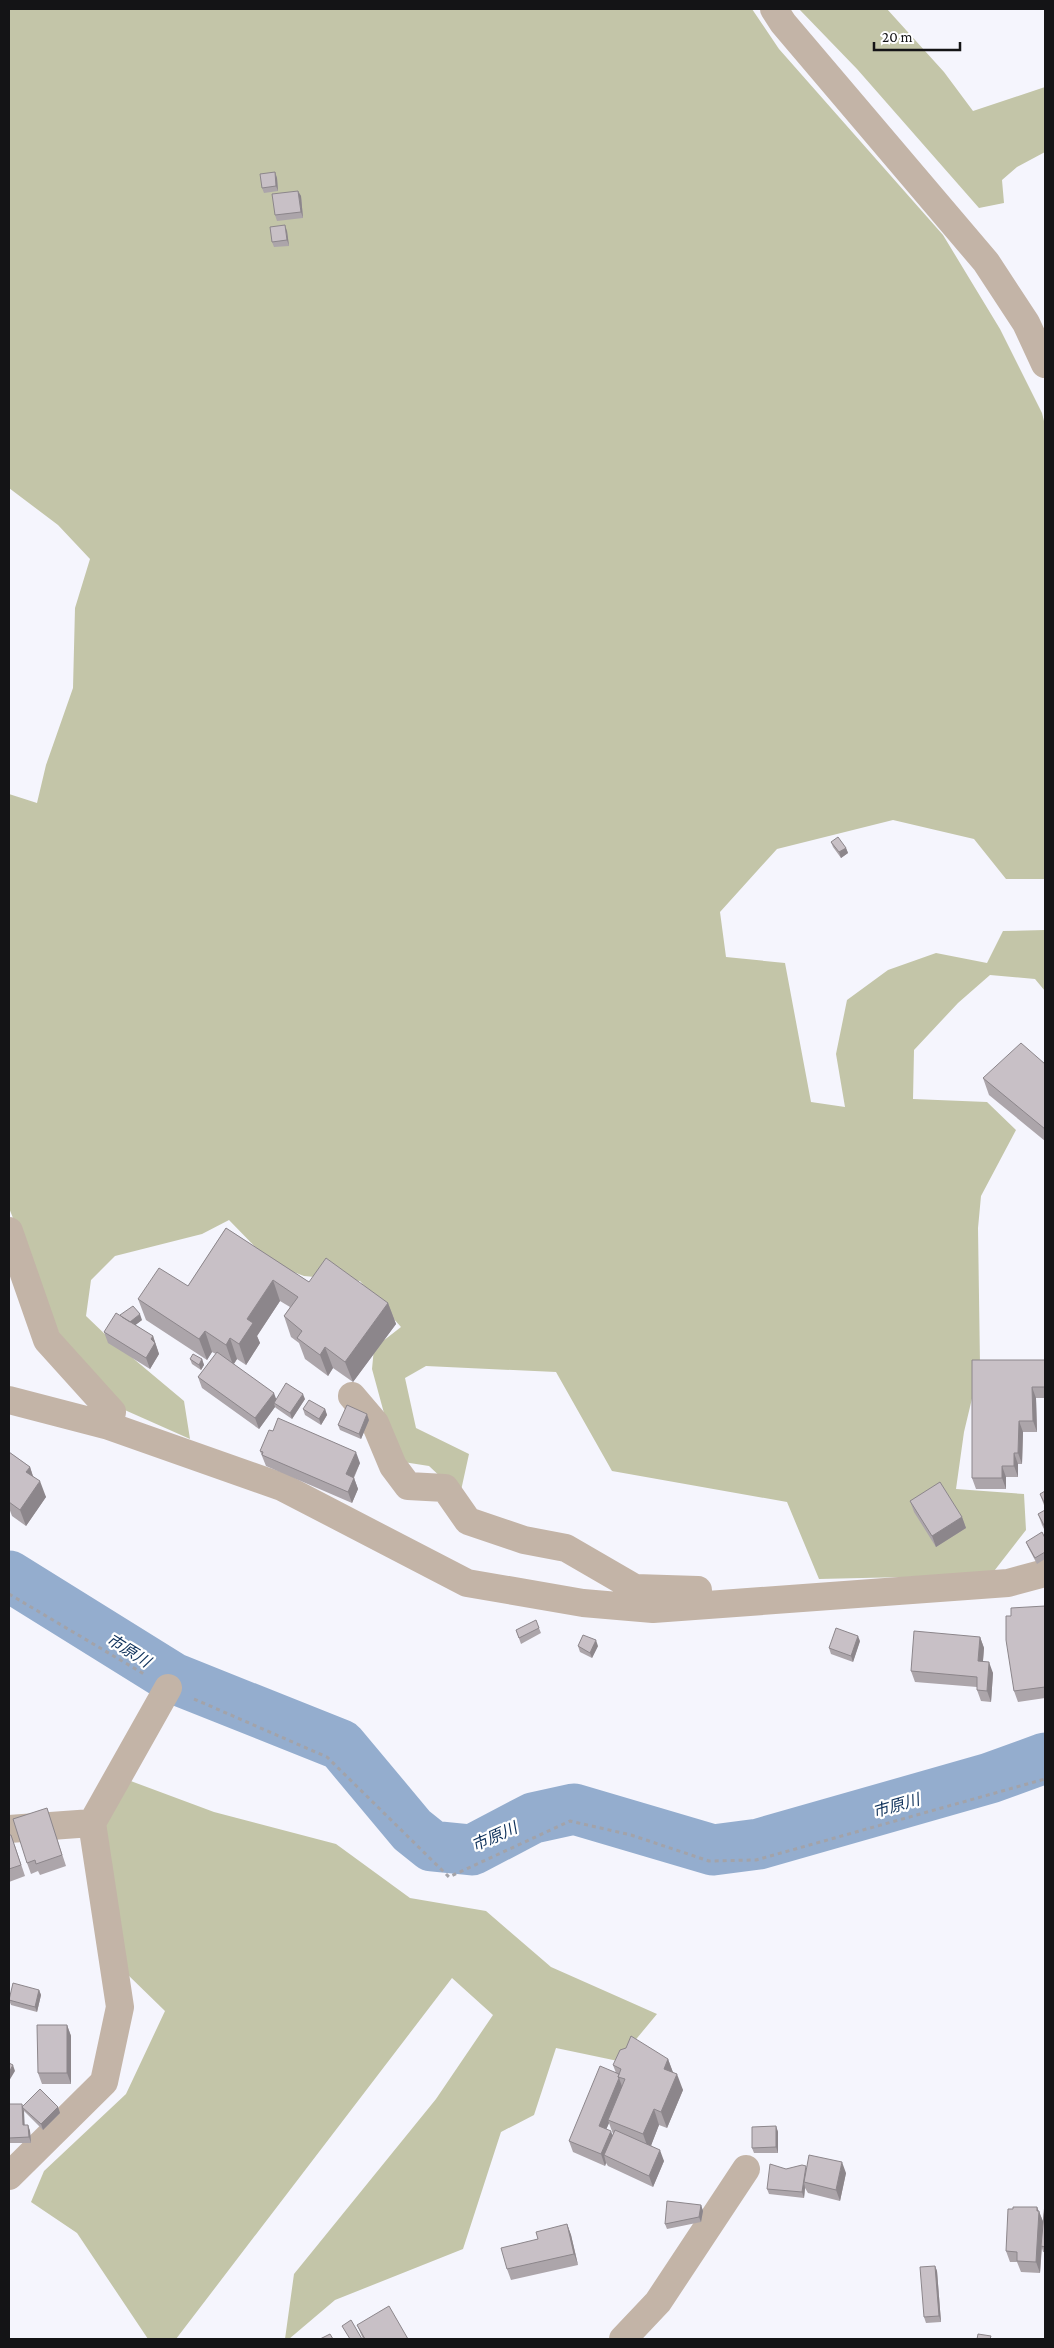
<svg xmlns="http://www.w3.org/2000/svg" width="1054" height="2348" viewBox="0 0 1054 2348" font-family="'Crimson Pro','Noto Sans JP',serif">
	<rect width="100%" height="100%" fill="#f5f5fd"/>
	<!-- green -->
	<path fill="#c3c5a8" d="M9,9H752L779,49L943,235L1000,329L1042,413L1045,425V879H1006L974,839L893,820L777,849L720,912L726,957L785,963L811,1102L845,1107L836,1054L847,1000L888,970L936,953L987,963L1003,931L1045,930V991L1035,979L990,975L958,1003L914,1050L913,1099L987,1102L1016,1130L981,1196L978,1228L980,1365L964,1432L956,1489L1024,1494L1026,1530L991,1575L819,1579L787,1502L612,1471L556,1372L426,1366L405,1378L416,1428L469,1454L460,1495L429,1466L397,1461L372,1369L374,1348L401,1327L360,1281L304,1276L272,1264L229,1220L202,1234L115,1256L91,1280L86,1316L110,1339L184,1401L190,1439L100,1399L60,1336L9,1208V794L37,803L46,765L73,688L75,608L90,559L58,525L9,488Z
		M799,9H887L944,72L973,111L1045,87V152L1017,167L1002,180L1004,203L979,208L857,69Z
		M128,1780L214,1812L336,1844L410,1898L486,1911L551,1967L657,2014L618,2061L556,2048L534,2115L501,2132L463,2249L335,2300L289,2339H285L294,2274L436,2099L493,2015L452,1978L176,2339H148L77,2233L31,2202L44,2171L126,2094L165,2011L125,1972L101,1835Z"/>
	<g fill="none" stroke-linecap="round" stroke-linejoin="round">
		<!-- river -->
		<path stroke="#94adce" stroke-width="51" d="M9,1576L173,1678L341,1745L412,1830L432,1846L472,1850L533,1818L574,1809L713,1850L759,1844L990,1778L1045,1758"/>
		<!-- path -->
		<path stroke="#a3a3a9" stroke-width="3" stroke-dasharray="4 4" stroke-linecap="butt" d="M9,1594L144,1674
			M194,1699L327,1757L449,1877L570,1821L631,1835L709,1861L756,1860L1045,1779"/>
		<!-- minor -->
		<path stroke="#c3b4a7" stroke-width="28" d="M774,9L783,23L986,262L1026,323L1045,364
			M9,1231L47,1340L112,1412L109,1426
			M352,1396L375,1423L393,1466L408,1486L445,1488L468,1521L524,1540L566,1548L635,1588L698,1590
			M9,1400L109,1426L282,1487L467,1583L583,1603L653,1609L1008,1583L1045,1573
			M9,1829L92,1823
			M9,2176L104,2082L120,2007L92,1823L168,1688
			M623,2339L658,2302L746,2169"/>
	</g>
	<!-- wall -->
	<path fill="#aca5aa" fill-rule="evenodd" d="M275,172L277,178L278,191L264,193L262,188Z
		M298,191L301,196L303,218L277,221L275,215Z
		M287,231L289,246L274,247L272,242Z
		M831,842L846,848L848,853L841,858L833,847Z
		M1045,1064V1141L989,1095L983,1078Z
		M226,1228L309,1282L388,1303L396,1324L353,1382L333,1368L328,1376L305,1359L299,1343L291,1337L284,1316L290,1307L280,1301L257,1336L260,1343L246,1365L237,1359L234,1364L276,1399H305L292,1419L276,1408L275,1407L259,1429L202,1388L198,1377L216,1354L212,1352L207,1360L146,1320L138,1299L188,1286Z
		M121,1316L142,1320L135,1325L153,1336L159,1354L150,1369L108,1343L104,1332Z
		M190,1359H202L204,1365L201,1370L192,1364Z
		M1045,1360V1398H1036L1037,1432H1023L1022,1464H1018V1477H1006V1489H976L972,1478Z
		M303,1409H325L327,1415L321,1425L305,1415Z
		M369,1420L361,1439L340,1430L338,1425Z
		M260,1451L360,1463L354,1478L358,1489L352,1503L266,1466Z
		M9,1452L30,1467L33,1476L46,1497L26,1526L12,1516L9,1508Z
		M1045,1491V1508L1040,1494Z
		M910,1501L962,1517L966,1528L936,1547L914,1512Z
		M1045,1510V1531L1042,1525L1038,1514Z
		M1045,1538V1559L1037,1564L1028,1547L1026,1542Z
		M1045,1606V1698L1018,1702L1014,1691L1011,1616Z
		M539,1628L541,1633L521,1644L516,1630Z
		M980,1637L984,1648L983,1661L993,1673L991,1702L981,1701L977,1690V1687L915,1682L911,1671Z
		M860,1641L853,1662L831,1654L829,1648Z
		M578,1646H598L592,1658L580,1652Z
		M47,1808L66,1866L40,1875L38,1871L31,1874L27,1863Z
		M9,1835L15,1846L25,1876L9,1882Z
		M39,1990L41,1995L37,2012L11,2005L9,2000Z
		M67,2025L71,2036V2084H42L38,2073Z
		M668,2059L673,2073L683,2090L667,2128L659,2125L651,2145L664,2161L653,2187L608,2166L606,2163L605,2166L573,2152L569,2141L616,2073L613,2065ZM609,2123L613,2134L612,2136L606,2129Z
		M9,2104L23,2106L58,2107L60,2113L43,2130L24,2111V2125H28L30,2131L31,2143H9Z
		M776,2126L778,2132V2153H754L752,2148Z
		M786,2169L846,2173L840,2201L808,2193L805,2188L804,2198L769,2194L767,2189Z
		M1045,2203V2252H1043L1042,2248L1040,2273L1021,2272L1017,2262H1010L1006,2251L1037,2207L1043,2221Z
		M701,2205L703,2211L701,2222L667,2229L665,2224Z
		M567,2224L571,2235L578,2265L511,2280L507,2269L538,2239Z
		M935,2266L937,2271L941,2322L926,2323L924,2317Z
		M357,2325L408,2339H363Z"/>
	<!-- shaded-wall -->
	<path fill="#8c868b" d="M275,172L277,178L278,191L276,186Z
		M298,191L301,196L303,218L301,212Z
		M285,225L287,231L289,246L287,240Z
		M846,848L848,853L841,858L839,852Z
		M273,1280L280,1301L257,1336L260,1343L246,1365L239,1344L247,1319Z
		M388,1303L396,1324L353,1382L345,1362Z
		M140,1314L142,1320L129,1330L127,1324Z
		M205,1331L212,1352L207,1360L199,1339Z
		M153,1336L159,1354L150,1369L146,1358L151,1339Z
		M230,1338L237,1359L233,1365L226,1345Z
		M325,1347L333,1368L328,1376L320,1355Z
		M202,1359L204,1365L201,1370L199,1365Z
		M1032,1387L1036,1398L1037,1432L1033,1421Z
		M274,1393L278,1404L274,1403L275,1407L259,1429L255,1418Z
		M303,1394L305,1399L292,1419L290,1413Z
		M325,1409L327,1415L321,1425L319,1419Z
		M367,1414L369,1420L361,1439L359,1434Z
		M1019,1421L1023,1432L1022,1464L1018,1453Z
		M356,1452L360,1463L350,1485L346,1474Z
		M1014,1453L1018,1464V1477L1014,1466Z
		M1002,1466L1006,1477V1489L1002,1478Z
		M30,1467L35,1483L26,1472Z
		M354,1478L358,1489L352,1503L348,1492Z
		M40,1481L46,1497L26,1526L20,1510Z
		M962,1517L966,1528L936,1547L932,1536Z
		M858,1636L860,1641L853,1662L851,1656Z
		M980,1637L984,1648L982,1672L978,1661Z
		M596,1640L598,1646L592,1658L590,1653Z
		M989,1662L993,1673L991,1702L987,1691Z
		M39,1990L41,1995L37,2012L35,2007Z
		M67,2025L71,2036V2084L67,2073Z
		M668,2059L674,2075L664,2069Z
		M13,2065L15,2071L9,2081V2072Z
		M677,2074L683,2090L667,2128L661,2112Z
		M619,2078L623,2089L608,2120L609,2123L603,2137L599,2126Z
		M22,2104L24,2111L25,2131L23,2125Z
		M58,2107L60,2113L43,2130L41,2124Z
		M654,2109L659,2125L649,2151L643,2134Z
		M28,2125L30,2131L31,2143L29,2137Z
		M776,2126L778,2132V2153L776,2147Z
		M611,2131L615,2142L604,2155L606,2163L605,2166L601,2154Z
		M660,2150L664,2161L653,2187L649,2176Z
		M842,2162L846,2173L840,2201L836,2190Z
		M806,2166L804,2182L805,2188L804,2198L802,2192Z
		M701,2205L703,2211L701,2222L699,2217Z
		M1037,2207L1039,2213V2211L1043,2222L1040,2273L1036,2262Z
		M567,2224L571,2235L578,2265L574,2254Z
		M935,2266L937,2271L941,2322L939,2316Z"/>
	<!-- building -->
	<path fill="#c8c0c6" stroke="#8c868b" d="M275,172L276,186L262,188L260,174Z
		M298,191L301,212L275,215L272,194Z
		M285,225L287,240L272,242L270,227Z
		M838,837L846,848L839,852L831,842Z
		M1021,1043L1045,1064V1129L983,1078Z
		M226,1228L309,1282L326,1258L388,1303L345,1362L325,1347L320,1355L297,1338L302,1331L284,1316L298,1297L273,1280L247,1319L253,1323L239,1344L230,1338L226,1345L205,1331L199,1339L138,1299L159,1268L188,1286Z
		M133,1306L140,1314L130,1322L122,1317L120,1315Z
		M116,1313L153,1336L151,1339L155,1343L146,1358L104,1332Z
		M217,1352L274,1393L255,1418L198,1377Z
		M193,1354L202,1359L199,1365L190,1359Z
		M972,1360H1045V1387H1032L1033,1421H1019L1018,1453H1014V1466H1002V1478H972Z
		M286,1383L303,1394L290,1413L274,1403Z
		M309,1400L325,1409L319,1419L303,1409Z
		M347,1405L367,1414L359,1434L338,1425Z
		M278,1418L356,1452L346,1474L354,1478L348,1492L262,1455L263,1452L260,1451L269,1430L273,1431Z
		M9,1452L30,1467L26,1472L40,1481L20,1510L9,1502Z
		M940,1482L962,1517L932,1536L910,1501Z
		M1045,1491V1504L1040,1494Z
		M1045,1510V1527L1038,1514Z
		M1042,1532L1045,1538V1552L1035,1558L1026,1542Z
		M1045,1606V1687L1014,1691L1006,1640V1616H1011V1608Z
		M536,1620L539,1628L519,1638L516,1630Z
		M836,1628L858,1636L851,1656L829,1648Z
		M914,1631L980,1637L978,1661L989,1662L987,1691L977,1690V1677L911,1671Z
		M583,1635L596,1640L590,1653L578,1646Z
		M47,1808L62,1855L36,1864L35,1860L27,1863L13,1819Z
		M9,1835H11L21,1865L9,1869Z
		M13,1983L39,1990L35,2007L9,2000Z
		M37,2025H67V2073H38Z
		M631,2036L668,2059L664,2069L677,2074L661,2112L654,2109L643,2134L608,2120L625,2079L618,2077L621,2069L613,2065L620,2050L626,2048Z
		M9,2063L13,2065L9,2072Z
		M600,2066L619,2074L618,2077L619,2078L599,2126L611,2131L601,2154L569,2141Z
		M40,2089L58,2107L41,2124L22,2107Z
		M9,2104H22L23,2125H28L29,2137L9,2138Z
		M776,2126V2147L752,2148V2127Z
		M615,2130L660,2150L649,2176L604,2155Z
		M809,2155L842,2162L836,2190L804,2182Z
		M770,2164L786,2169L802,2165L806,2166L802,2192L767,2189Z
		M667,2201L701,2205L699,2217L665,2224Z
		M1045,2203V2247L1041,2246Z
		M1013,2207H1037V2211H1039L1036,2262L1017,2261V2252L1006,2251L1008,2209H1013Z
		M567,2224L574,2254L507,2269L501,2248L538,2239L536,2232Z
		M935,2266L939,2316L924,2317L920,2267Z
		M389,2306L408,2339H365L357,2325Z
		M351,2320L362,2339H350L342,2326Z
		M330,2334L333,2339H320Z
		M978,2334L991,2336L990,2339H977Z"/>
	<g text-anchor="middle" stroke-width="4.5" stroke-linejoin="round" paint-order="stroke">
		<!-- water labels -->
		<g font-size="16" font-style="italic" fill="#0e315b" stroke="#fff">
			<text transform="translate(129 1650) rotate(32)" y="6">市原川</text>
			<text transform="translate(896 1805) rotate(-16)" y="6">市原川</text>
			<text transform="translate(494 1836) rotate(-24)" y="6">市原川</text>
		</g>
	</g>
	<!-- border -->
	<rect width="1054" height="2348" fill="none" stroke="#141416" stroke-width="20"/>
	<!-- scale -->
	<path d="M874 42v8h86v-8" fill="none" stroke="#141416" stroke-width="2.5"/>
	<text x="882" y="42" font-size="15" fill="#141416" stroke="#ffffff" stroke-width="4" paint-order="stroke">20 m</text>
</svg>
